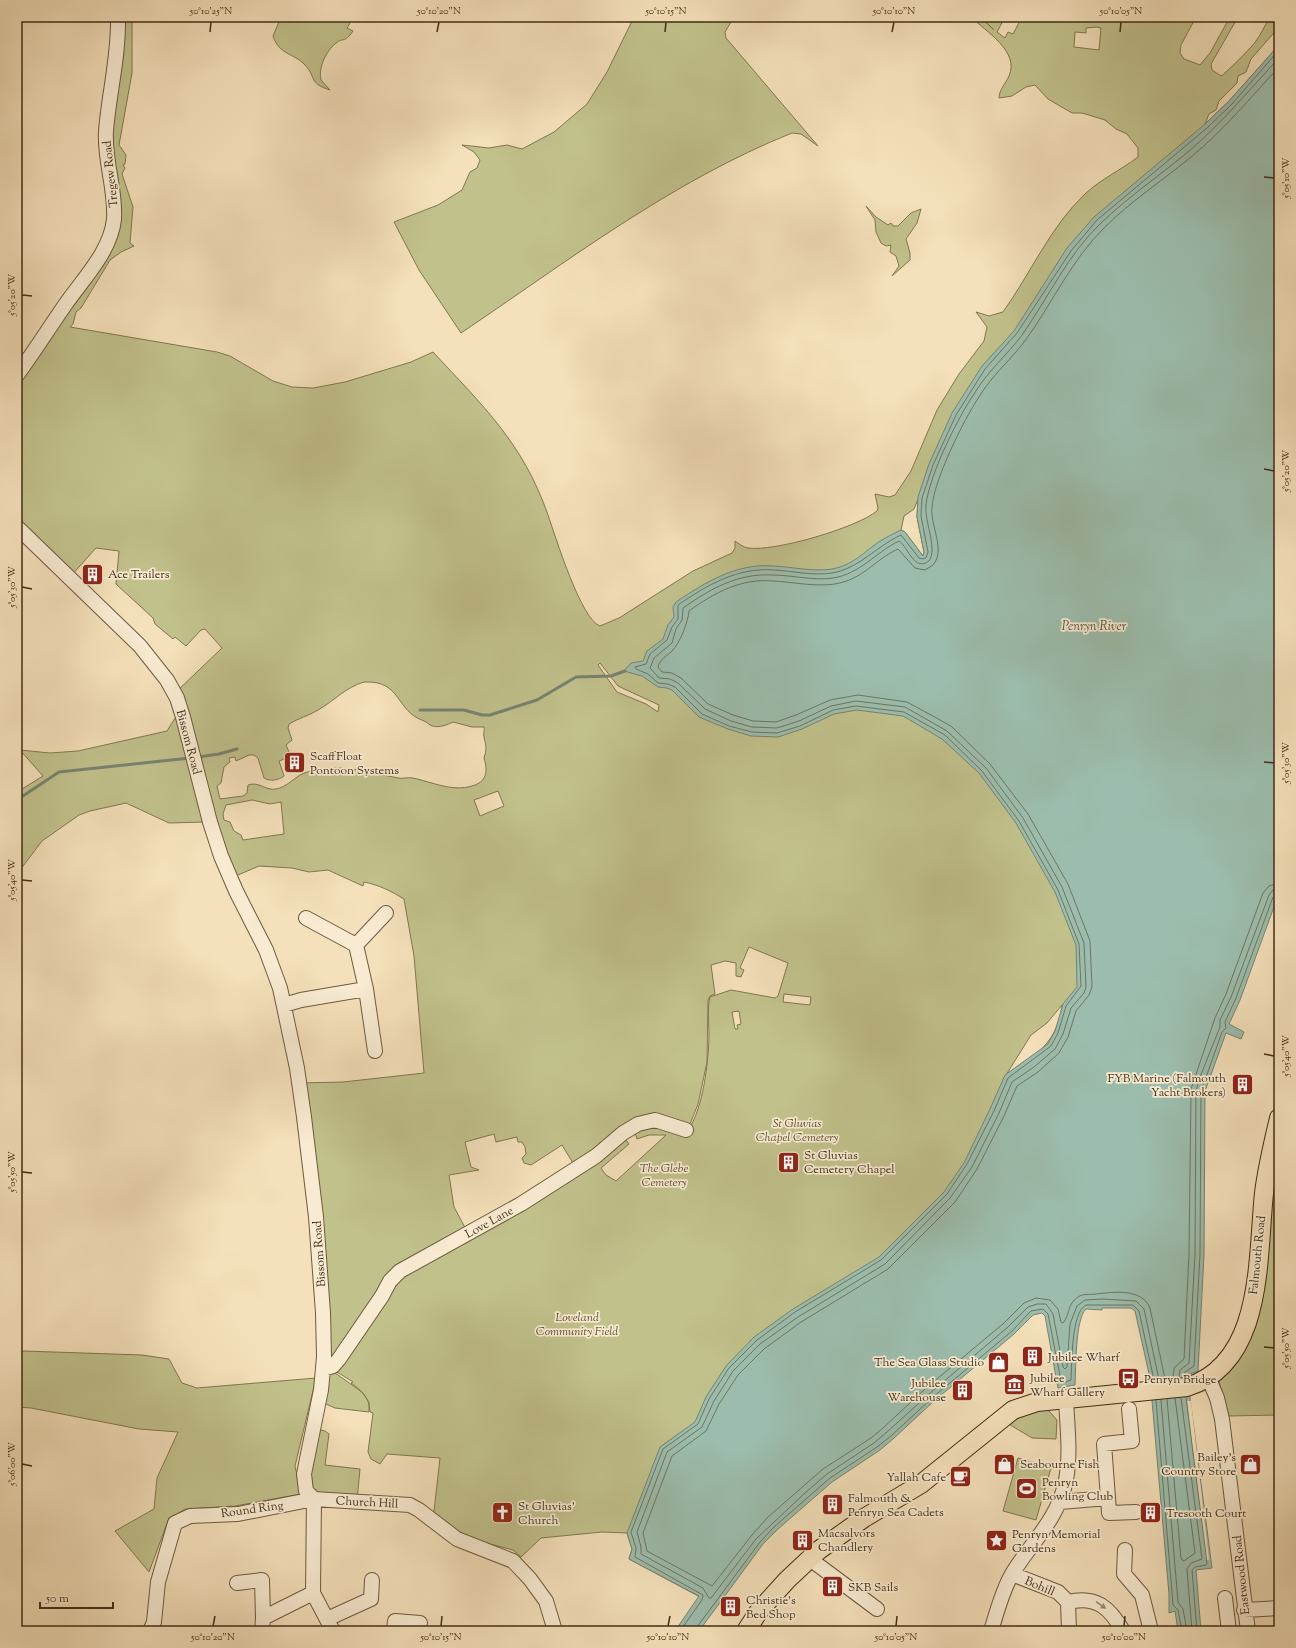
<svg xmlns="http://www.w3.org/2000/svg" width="1296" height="1648" viewBox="0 0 1296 1648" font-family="'Sorts Mill Goudy',serif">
	<rect width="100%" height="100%" fill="#f4e0ba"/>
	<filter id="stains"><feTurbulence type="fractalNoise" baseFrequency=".005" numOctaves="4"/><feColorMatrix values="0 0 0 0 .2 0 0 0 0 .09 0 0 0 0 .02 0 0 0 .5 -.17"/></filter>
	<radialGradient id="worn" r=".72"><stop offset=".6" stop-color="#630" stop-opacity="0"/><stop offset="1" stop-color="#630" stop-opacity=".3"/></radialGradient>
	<!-- green -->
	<path fill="#c1c18c" stroke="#817750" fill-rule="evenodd" d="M118,17H132V73L119,145L126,155L125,164L123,165L125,168L122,174L133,207L130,243L134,246L121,252L110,260L81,308L76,312L73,324L70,327L217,352L230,356L273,381L292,387L313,388L345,382L411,362L433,352C483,406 523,443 548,515C555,535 581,620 600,626L619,618L693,571L732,553L735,548V541C739,544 743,547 748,548C774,552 856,528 877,511L878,508L875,494L889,497L895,495L911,471L937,410L959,374L984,341L987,327L976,312L989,316L1003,312C1031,273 1050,227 1085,194C1101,179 1121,170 1138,157V148L1127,134L1116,129L1105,120L1082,113H1072L1048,99L1035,85L1026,87L1012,96L999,98C999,90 1006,83 1009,76C1020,51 985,31 971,17H980L994,30L981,17H1005L997,32L1005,38L1008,32L1013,34L1022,17H1196L1181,45L1180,53L1184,59L1200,65L1210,53L1230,17H1238L1211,64L1212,70L1221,76C1224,75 1253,46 1256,41C1261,34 1265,25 1270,17H1279V27L1251,59L1246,72L1238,76L1237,83L1219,101L1216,110L1209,114L1205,124L1229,101L1279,45V550L1247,639C1242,650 1235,657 1222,658L1144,646L1132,647L1099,656L1084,652L1066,656L1049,654L1027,669L1017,672H1001L988,684L975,688L942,681L925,669L904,660L889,662L862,674L855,675L810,662H777L744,671L733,677L721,686L711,688L701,687L691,684L679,668L673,666L649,665L625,671L652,667L675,668L690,686L706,691H715L729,687L735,680L746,674L771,666L795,663L813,665L857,678L887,665L903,663L926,672L942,685L958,687L971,692L989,689L1006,678L1026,675L1053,661L1063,662L1080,656L1089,657L1098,662C1109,660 1120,654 1131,652C1153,649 1200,658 1219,670C1224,673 1227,679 1231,684L1218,738L1180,867L1152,1003L1141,1107L1140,1226L1129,1254L1092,1258L1067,1268L1034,1296L991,1312L959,1340L856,1445L820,1455L735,1532L725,1560L700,1597L629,1559L632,1549L627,1533L602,1532L541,1538L521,1557L513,1550L479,1541L478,1547L455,1537L433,1520L440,1458L387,1454L380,1464L371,1459L368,1452L373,1413L370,1412C369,1397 363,1392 351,1383L353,1382L329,1367L340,1359L382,1297L390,1282L401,1272L522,1204L603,1152L623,1136L629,1144L601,1168L606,1175L616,1181L666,1135H649L637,1139L633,1127L648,1121L663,1122L648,1120L637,1124L576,1168L562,1145L531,1165L524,1163L522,1158L526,1154L525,1147L522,1142H518L517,1137L496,1142L494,1134L465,1142L471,1167L479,1170L449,1175L454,1207L468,1233L400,1271L392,1277L339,1359L332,1365L324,1368L323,1313L317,1217L300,1083L343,1082L424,1073L414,956L404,899C391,891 379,885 364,882L363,886L328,870L309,872L292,868L259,866L231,878L213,829L184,717L175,693L222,648L205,629L201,630L186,646L175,637L173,639L155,624L153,618L116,584L119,551L96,548L70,577L17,526V375L37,350L91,271L109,241L114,225L115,204L107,154L106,134L117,56ZM1097,27L1101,28L1099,50L1074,47L1075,32L1086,33V28ZM918,499L917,517L924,552L923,556L905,532L901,530L904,516L914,509ZM600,663L618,686L659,705L658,712L646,704L617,692L598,665ZM364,682C402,680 395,711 424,721C427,722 429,725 432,726C439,728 447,725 453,722L472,727H484C485,730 483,733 484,737C486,746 487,749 484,758C488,771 487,782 472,786C452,792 432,782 413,778C408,777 403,779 398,778C377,774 357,768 335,768C324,768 310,770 300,775C292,780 286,787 276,789C266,791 259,781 248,785L247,793L243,796L220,799L217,786L221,783L224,767L230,762L229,758L235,757L236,761L249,755H254L258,758L264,778C270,782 279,780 284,776L279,761L287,758L289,752L286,745L292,740L288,728L289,724C298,718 309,716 318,710C334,701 346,687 364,682ZM498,791L504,806L480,816L474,800ZM252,800L270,804L281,802L284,834L243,840L241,835L234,831L230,822L224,820L223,814L226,805ZM749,947L788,963L778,996L775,998L731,990L710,997C707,1009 709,1022 709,1034C709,1059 703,1110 688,1130L664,1122L688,1129L698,1104L707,1062L708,1000L710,996L715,994L711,965L725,961L736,963V976L741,977L744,970L740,968ZM784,994L811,997L810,1005L783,1002ZM1062,1005C1058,1041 1036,1057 1006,1075L1031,1035L1047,1023ZM739,1011L741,1024L737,1025L738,1029H735L732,1012Z
		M281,17H350V23L347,28L353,31C344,44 343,37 336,43C326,51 318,68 321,80L330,90C308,83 317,78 305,65C294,53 279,55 273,36Z
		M634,17H734L725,32L726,38L818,146L801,134L792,133C672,181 568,261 461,333L419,270L394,222L438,205L462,190L470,172L477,168L480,160L474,152L462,145L489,148L507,145L522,149L554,132L587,104L607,72Z
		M866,206L876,217L888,225L891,223L893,226H898L911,213L921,209L917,223L906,239L910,253V260L892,276L899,266L896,256L890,252L891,245L886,246L881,243L876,232L875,220Z
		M177,715L204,822L169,823L126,803L90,811L79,815L42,841L17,874V792L43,776L20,750L50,753L78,751L167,731Z
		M1279,1149V1421L1278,1415L1229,1416L1218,1378L1232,1366L1271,1193Z
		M24,1351L142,1355L169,1359L182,1383L197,1388L316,1378L295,1466L301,1494L235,1506L186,1509L169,1518L149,1572L115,1531L154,1509L157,1478L178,1432L139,1429L31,1408L17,1407V1353Z
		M328,1368L362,1392L369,1402V1412L335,1408L319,1401Z
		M1041,1408L1049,1411L1057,1420L1056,1439L1032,1438L1007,1423Z
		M313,1428L325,1431L329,1434L325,1465L360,1469L357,1501L308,1493Z
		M1018,1458L1051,1468L1036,1520L1003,1511Z"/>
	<!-- water -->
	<path fill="#9cbdad" stroke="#788370" d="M1279,45V893L1240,1000L1229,1024L1244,1032L1241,1039L1226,1033L1205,1091L1204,1255L1198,1371L1187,1375L1212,1568L1196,1570L1201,1631H1178L1175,1611L1169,1613V1594L1150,1378L1135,1311L1131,1308H1102V1310L1086,1309C1075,1319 1076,1369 1075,1385L1058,1388L1045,1316L1042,1313L1033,1315L1014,1334L934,1401L893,1439L880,1450L832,1482L778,1529L763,1544L699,1631H675L699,1596L629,1559L632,1549L627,1533L660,1447L695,1422L706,1397L726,1366L754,1337L793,1309L879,1257L944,1192L964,1163L990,1109L1005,1075L1048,1044L1055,1031L1063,1004L1077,987L1076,945L1055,892L1016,823L979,773L942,739L903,716L857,710L834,714L802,729L778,737L751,736L728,729L699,717L672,690L667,688L658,687L642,676L624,671L631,663L643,661L647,651L663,639L668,625L674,617L673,607L676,602C706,582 736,563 774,566C793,567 814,572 832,569C849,566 859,557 872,547C880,540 891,535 901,530L905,532L923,556L924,552L917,517L918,497L929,464L952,413L982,366L1014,331L1067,248L1094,217L1204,125L1229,101Z"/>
	<!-- pier -->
	<path fill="#f4e0ba" d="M1187,1401H1191L1209,1560H1206Z"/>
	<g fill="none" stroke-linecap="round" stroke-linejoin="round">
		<!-- shore -->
		<path stroke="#6e7561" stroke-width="1" d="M1184,1377L1185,1372L1194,1366L1200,1254L1201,1091L1222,1032L1226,1028L1225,1022L1236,998L1273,897L1279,894
			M1173,1378L1174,1368L1184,1359L1189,1254L1191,1089L1215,1018L1226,994L1263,893L1269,886L1279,883
			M1179,1378L1180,1370L1189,1363L1195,1254L1196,1091L1200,1077L1220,1027V1020L1231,997L1269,895L1273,890L1279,889
			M1165,1379L1150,1308C1142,1288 1113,1292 1096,1294C1090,1295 1084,1293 1078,1297C1067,1304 1070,1315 1063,1323L1061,1322L1058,1309L1050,1300L1036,1298L1024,1303L1004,1323L925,1389L883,1428L871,1438L823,1469L768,1517L752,1535L712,1586L647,1551L643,1533L672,1456L706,1431L719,1404L738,1375L764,1349L801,1322L888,1269L955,1202L977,1169L1004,1116L1017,1086L1038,1072L1059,1053L1068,1037L1076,1011L1089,995L1092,987L1090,941L1068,884L1028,814L990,764L951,726L907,702L858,695L830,700L796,715L776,722L753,721L733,715L708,704L681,678L672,673L662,672L658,667C660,659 666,657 672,651C680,643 688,622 689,611C714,593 741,578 773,581C793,582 815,587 835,584C864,579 874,560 898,549L915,568L925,570L933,565C946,550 930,526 932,507C934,480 963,421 979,397C992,375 1012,359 1027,338C1053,302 1072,259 1105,227C1131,201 1162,181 1191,157C1224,130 1250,98 1279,67
			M1159,1380L1144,1309L1136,1301L1103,1299L1085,1300L1077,1306L1070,1324L1067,1367L1065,1369L1063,1367L1053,1314L1046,1304H1037L1028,1307L1008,1327L929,1394L887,1432L874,1443L827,1474L805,1493L756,1539L711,1598H709L703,1588L641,1554V1547L637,1532L667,1452L702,1427L714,1401L733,1371L760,1344L798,1317L885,1264L950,1198L972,1167L999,1113L1012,1082L1034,1067L1055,1049L1063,1034L1071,1008L1084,993L1086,987L1084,943L1062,887L1023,818L986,768L947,731L905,707L856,701L831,706L799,721L777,728L752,727L731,721L705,709L678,683L670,679L659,678L650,668L654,658L672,643L676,629L682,620L683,608C710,589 738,573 772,575C792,575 814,581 833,578C860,574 876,552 899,541C909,548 914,572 929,561C938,549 924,521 926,505C929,476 957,419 974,394C987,372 1007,355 1022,335C1048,298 1068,254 1101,223C1128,197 1159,176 1188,152C1222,123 1249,90 1279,58
			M1186,1397L1207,1563L1206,1565L1195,1567L1192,1570L1197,1631
			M1181,1398L1202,1559L1191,1563L1187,1569L1192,1631
			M1167,1399L1181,1559L1184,1561L1195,1553L1175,1398
			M1156,1400L1173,1605L1178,1610L1182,1631
			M1161,1400L1178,1602L1183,1609L1187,1631
			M680,1631L702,1600L703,1595L635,1557L636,1548L631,1532L663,1449L698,1424L709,1399L729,1368L757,1340L795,1312L881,1260L947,1194L967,1164L994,1111L1008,1078L1051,1046L1058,1033L1066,1006L1081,986L1079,944L1058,890L1019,821L982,771L945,735L904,712L856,706L833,710L800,726L777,733L752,732L729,726L702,714L675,687L668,684L658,683L648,674L636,669L635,667L646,664L650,654L667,640L672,627L678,619V605C707,585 738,567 774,570C793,571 813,576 832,573C858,569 877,546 901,535L919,558L922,559L926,558L928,552L921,516L922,498L933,465L956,415L985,369L1017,333L1071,251L1097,220L1207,128L1232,104L1279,50
			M696,1631L697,1627L760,1542L775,1526L830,1478L877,1447L891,1436L932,1398L1012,1331L1031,1311L1043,1309L1048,1314L1061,1381L1063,1383L1071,1380C1072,1364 1071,1312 1086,1305H1133L1139,1311L1154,1380"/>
		<!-- stream -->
		<path stroke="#788370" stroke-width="3" d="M420,710H464L482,715H490L537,700L576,677L611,676L625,671
			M198,757L219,754L237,749
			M17,800L59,772L190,758"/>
		<defs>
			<path id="minor" d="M17,375C34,352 49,328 65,305C83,279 111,251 114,219C116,189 104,161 106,131C109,93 119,56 118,17
				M17,527L140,646L167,680L177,698L183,717L210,822L221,856L236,891L266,950L280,988L297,1068L304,1117L316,1217L323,1313L324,1357L321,1390L304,1474L306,1491L314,1499
				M356,945L386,913
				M366,989L375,1051
				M284,1005L301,1000L366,989L356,945L306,918
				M323,1369L333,1366L339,1359L382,1296L390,1281L400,1271L521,1204L596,1156L623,1133L638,1124L655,1120L686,1130
				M1208,1377L1217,1398L1222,1419L1248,1631
				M1108,1498L1109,1513L1136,1512
				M314,1499L313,1593L333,1631
				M1060,1502L1108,1498L1104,1444L1132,1441L1129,1409
				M1125,1550L1124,1574L1142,1595L1151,1631
				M810,1559L877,1609
				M1012,1574L1058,1592L1068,1602
				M237,1583L262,1580L263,1618
				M1225,1598L1229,1631
				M1068,1602C1096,1595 1110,1608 1123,1631
				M1068,1602L1069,1631
				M1244,1610L1279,1608
				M327,1619L371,1599L372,1580
				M150,1631L154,1622L158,1582L175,1523L190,1516L238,1514L314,1499L410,1505L419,1510L457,1539L513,1561L530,1579L546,1601L555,1631
				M262,1631L263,1618L313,1593
				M394,1631L395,1621L420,1623
				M991,1631C997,1612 1002,1591 1012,1574C1032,1541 1058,1520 1066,1480C1071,1453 1067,1425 1066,1398"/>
			<path id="major" d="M746,1631L759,1611L787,1580L819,1550L864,1518L921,1484L1013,1410L1037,1402L1187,1387C1264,1363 1257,1259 1264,1193C1267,1168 1273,1143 1279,1118"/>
		</defs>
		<!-- minor casing -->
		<use href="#minor" stroke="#6e5a3e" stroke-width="16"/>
		<!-- major casing -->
		<use href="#major" stroke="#412d15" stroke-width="20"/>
		<!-- minor -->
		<use href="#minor" stroke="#f8ebd2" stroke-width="14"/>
		<!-- major -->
		<use href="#major" stroke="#f4e0ba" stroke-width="18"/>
	</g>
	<!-- one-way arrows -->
	<defs><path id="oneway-solid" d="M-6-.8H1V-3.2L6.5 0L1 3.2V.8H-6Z"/></defs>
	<use fill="#9c8c74" href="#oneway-solid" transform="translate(1101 1605) rotate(35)"/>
	<!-- ticks -->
	<path fill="none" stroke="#412d15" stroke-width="1.5" d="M210,32L211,22M437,32L439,22M665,32L666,22M892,32L894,22M1120,32L1121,22M1264,177L1274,178M22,295L32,296M1264,469L1274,471M22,587L32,589M1264,762L1274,763M22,880L32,881M1264,1054L1274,1056M22,1172L32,1173M1264,1347L1274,1348M22,1464L32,1466M213,1626L215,1616M441,1626L442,1616M668,1626L670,1616M896,1626L897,1616M1124,1626L1125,1616"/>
	<!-- icons -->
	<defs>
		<symbol id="building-square" viewBox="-11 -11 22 22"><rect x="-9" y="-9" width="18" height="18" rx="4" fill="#8f2418" stroke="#f8ebd2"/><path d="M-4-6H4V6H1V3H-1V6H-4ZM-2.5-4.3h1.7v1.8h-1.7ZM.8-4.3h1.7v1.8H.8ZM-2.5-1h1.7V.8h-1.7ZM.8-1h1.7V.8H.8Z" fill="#fff"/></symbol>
		<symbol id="shop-square" viewBox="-11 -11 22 22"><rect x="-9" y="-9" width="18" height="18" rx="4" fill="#8f2418" stroke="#f8ebd2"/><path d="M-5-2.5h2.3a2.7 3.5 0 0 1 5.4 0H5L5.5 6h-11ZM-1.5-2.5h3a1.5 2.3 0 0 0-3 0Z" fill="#fff"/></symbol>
		<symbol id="bus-square" viewBox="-11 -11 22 22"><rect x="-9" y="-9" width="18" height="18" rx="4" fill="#8f2418" stroke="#f8ebd2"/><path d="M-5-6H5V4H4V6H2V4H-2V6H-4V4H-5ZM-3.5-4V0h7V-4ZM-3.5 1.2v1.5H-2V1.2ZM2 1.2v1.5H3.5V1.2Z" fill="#fff"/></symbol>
		<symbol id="museum-square" viewBox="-11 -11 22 22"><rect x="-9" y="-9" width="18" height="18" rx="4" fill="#8f2418" stroke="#f8ebd2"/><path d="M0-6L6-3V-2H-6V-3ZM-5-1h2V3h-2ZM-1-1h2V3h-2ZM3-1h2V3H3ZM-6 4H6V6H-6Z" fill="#fff"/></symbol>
		<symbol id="cafe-square" viewBox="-11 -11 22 22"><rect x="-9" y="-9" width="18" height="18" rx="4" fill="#8f2418" stroke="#f8ebd2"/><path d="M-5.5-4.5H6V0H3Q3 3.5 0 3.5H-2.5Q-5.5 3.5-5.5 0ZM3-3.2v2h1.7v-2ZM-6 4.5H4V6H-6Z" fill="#fff"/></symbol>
		<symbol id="stadium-square" viewBox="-11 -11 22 22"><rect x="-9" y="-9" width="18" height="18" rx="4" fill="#8f2418" stroke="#f8ebd2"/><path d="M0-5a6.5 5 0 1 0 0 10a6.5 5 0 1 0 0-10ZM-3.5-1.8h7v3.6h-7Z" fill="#fff"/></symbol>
		<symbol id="church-square" viewBox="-11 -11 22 22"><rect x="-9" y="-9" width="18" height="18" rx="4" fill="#8f2418" stroke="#f8ebd2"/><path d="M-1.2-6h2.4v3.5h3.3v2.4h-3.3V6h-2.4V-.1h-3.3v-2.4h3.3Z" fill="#fff"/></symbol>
		<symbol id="sight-square" viewBox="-11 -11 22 22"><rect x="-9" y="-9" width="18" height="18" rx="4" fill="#8f2418" stroke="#f8ebd2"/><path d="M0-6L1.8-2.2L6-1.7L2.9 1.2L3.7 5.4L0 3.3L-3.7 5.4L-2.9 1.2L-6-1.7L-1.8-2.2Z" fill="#fff"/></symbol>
	</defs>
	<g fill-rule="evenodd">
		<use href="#building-square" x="80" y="562" width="25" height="25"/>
		<use href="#building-square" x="282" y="750" width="25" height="25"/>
		<use href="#building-square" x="1230" y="1072" width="25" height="25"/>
		<use href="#building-square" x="776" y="1150" width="25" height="25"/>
		<use href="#building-square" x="1020" y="1344" width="25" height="25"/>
		<use href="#shop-square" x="986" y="1350" width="25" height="25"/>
		<use href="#bus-square" x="1116" y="1366" width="25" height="25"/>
		<use href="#museum-square" x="1002" y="1372" width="25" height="25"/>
		<use href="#building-square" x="950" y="1378" width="25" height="25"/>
		<use href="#shop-square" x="992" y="1452" width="25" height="25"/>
		<use href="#shop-square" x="1238" y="1452" width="25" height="25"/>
		<use href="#cafe-square" x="948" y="1464" width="25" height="25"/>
		<use href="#stadium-square" x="1014" y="1476" width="25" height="25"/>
		<use href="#building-square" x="820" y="1492" width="25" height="25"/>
		<use href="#church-square" x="490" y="1500" width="25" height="25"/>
		<use href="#building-square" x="1138" y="1500" width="25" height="25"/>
		<use href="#building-square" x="790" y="1528" width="25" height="25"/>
		<use href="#sight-square" x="984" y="1528" width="25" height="25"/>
		<use href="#building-square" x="820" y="1574" width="25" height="25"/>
		<use href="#building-square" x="718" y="1594" width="25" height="25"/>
	</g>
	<g text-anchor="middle" stroke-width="3.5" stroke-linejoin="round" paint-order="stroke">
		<!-- street labels -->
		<g font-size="12" fill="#412d15" stroke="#f8ebd2">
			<text transform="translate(110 174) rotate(-96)" y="4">Tregew Road</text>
			<text transform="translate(189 742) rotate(75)" y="4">Bissom Road</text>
			<text transform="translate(489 1222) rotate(-29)" y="4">Love Lane</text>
			<text transform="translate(319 1254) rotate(-94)" y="4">Bissom Road</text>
			<text transform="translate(1257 1255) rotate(-84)" y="4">Falmouth Road</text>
			<text transform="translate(367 1502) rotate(3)" y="4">Church Hill</text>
			<text transform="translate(252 1509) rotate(-8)" y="4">Round Ring</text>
			<text transform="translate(1241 1575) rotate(-96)" y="4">Eastwood Road</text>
			<text transform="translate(1040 1586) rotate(23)" y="4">Bohill</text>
		</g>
		<!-- poi labels -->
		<g font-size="12" fill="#412d15" stroke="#f8ebd2" text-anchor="start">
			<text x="108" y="578">Ace Trailers</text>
			<text x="310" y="760">ScaffFloat<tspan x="310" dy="14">Pontoon Systems</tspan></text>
			<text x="1226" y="1082" text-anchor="end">FYB Marine (Falmouth<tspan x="1226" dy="14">Yacht Brokers)</tspan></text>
			<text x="804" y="1159">St Gluvias<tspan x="804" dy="14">Cemetery Chapel</tspan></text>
			<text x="1048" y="1361">Jubilee Wharf</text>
			<text x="984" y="1366" text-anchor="end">The Sea Glass Studio</text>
			<text x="1030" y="1382">Jubilee<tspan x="1030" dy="14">Wharf Gallery</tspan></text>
			<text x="1144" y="1383">Penryn Bridge</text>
			<text x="946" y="1387" text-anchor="end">Jubilee<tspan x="946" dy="14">Warehouse</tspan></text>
			<text x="1236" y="1461" text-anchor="end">Bailey's<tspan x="1236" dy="14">Country Store</tspan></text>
			<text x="1020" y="1468">Seabourne Fish</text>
			<text x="946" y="1481" text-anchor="end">Yallah Cafe</text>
			<text x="1042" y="1486">Penryn<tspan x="1042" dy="14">Bowling Club</tspan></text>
			<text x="848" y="1502">Falmouth &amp;<tspan x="848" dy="14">Penryn Sea Cadets</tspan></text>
			<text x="518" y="1510">St Gluvias'<tspan x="518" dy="14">Church</tspan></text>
			<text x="1166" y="1517">Tresooth Court</text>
			<text x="818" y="1537">Macsalvors<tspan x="818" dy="14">Chandlery</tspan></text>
			<text x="1012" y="1538">Penryn Memorial<tspan x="1012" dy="14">Gardens</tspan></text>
			<text x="848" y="1591">SKB Sails</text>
			<text x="746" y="1604">Christie's<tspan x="746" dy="14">Bed Shop</tspan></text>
		</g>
		<!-- park labels -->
		<g font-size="12" font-style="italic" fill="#5b4b2d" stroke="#f8ebd2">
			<text x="797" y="1127">St Gluvias<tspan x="797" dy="14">Chapel Cemetery</tspan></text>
			<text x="664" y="1172">The Glebe<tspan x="664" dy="14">Cemetery</tspan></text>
			<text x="577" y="1321">Loveland<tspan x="577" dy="14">Community Field</tspan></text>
		</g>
		<!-- water labels -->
		<g font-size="13" font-style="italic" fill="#58513b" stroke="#f8ebd2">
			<text x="1094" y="630">Penryn River</text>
		</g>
	</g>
	<!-- margin -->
	<rect width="1296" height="1648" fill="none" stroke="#f4e0ba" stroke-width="44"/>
	<!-- scale -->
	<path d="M40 1602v6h73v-6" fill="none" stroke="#412d15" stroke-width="2"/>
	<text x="46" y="1602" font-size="12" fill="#412d15" stroke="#f8ebd2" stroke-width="3" paint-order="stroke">50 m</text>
	<rect x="22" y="22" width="1252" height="1604" fill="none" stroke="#412d15" stroke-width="1.5"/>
	<g font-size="10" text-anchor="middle" fill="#412d15">
		<text x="211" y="14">50°10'25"N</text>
		<text x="439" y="14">50°10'20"N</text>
		<text x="666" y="14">50°10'15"N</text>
		<text x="894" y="14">50°10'10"N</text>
		<text x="1121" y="14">50°10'05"N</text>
		<text transform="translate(1285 178) rotate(-90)" y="4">5°05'10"W</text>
		<text transform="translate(11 295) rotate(-90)" y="4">5°05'20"W</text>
		<text transform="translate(1285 471) rotate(-90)" y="4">5°05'20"W</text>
		<text transform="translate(11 587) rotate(-90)" y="4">5°05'30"W</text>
		<text transform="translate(1285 763) rotate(-90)" y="4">5°05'30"W</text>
		<text transform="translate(11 880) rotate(-90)" y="4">5°05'40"W</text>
		<text transform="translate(1285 1056) rotate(-90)" y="4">5°05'40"W</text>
		<text transform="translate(11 1172) rotate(-90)" y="4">5°05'50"W</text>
		<text transform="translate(1285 1348) rotate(-90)" y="4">5°05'50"W</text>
		<text transform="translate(11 1464) rotate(-90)" y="4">5°06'00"W</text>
		<text x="213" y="1640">50°10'20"N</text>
		<text x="441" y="1640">50°10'15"N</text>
		<text x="668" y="1640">50°10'10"N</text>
		<text x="896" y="1640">50°10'05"N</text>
		<text x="1124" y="1640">50°10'00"N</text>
	</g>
	<rect width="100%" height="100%" filter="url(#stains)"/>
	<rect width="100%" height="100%" fill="url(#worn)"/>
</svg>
